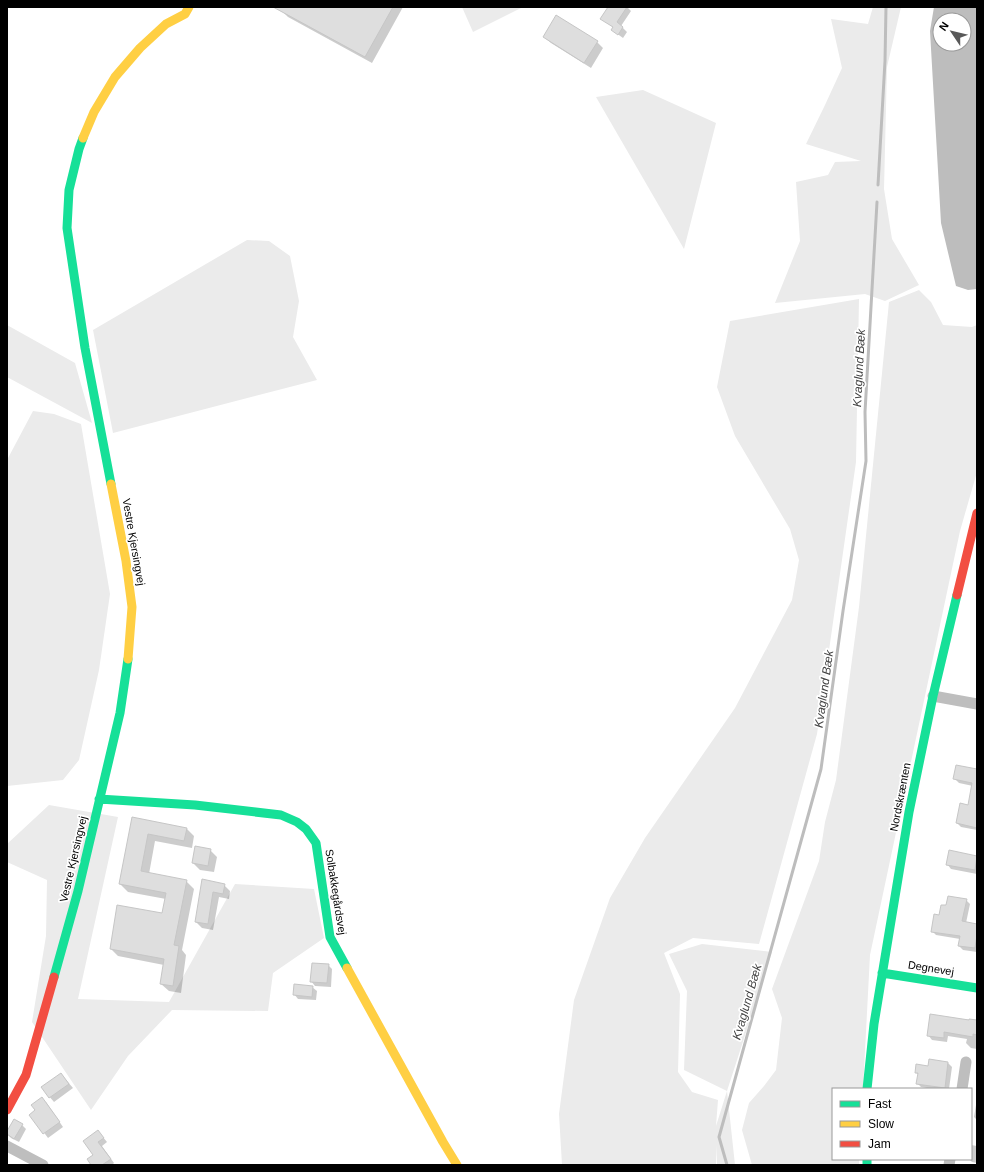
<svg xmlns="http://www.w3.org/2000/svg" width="984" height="1172" viewBox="0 0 984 1172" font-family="Helvetica,sans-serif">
	<rect width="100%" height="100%" fill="#fff"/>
	<!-- green -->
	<path fill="#ebebeb" d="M462,7H523L473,32Z
		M873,7H901L887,67L884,189L892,239L919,285L885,301L865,294L775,303L800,241L796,182L828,175L835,162L861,161L806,144L825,105L842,68L831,19L868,24Z
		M643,90L716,123L684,249L596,97Z
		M247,240L269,241L290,256L299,301L293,337L317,380L113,433L93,330Z
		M919,290L931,302L943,325L972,327L977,325V472L960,531L870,955L863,1089H833V1159H859V1165H752L742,1130L749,1103L764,1086L776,1070L782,1018L772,989L819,861L825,822L836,780L859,607L889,302Z
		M859,299L856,462L817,734L759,944L693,938L664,953L680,994L678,1072L692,1092L718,1100L716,1126L727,1091L684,1070L687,991L669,954L702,944L772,952L727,1091L735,1165H717L716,1145V1165H562L559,1114L574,1000L610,898L645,838L735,708L792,600L799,560L790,529L735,436L717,387L730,321Z
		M7,325L75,363L92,423L7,377Z
		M33,411L54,414L81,424L110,594L99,670L79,760L63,780L7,786V460Z
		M49,805L118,817L78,999L169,1002L235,884L314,889L324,938L273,973L268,1011L172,1010L128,1056L91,1110L32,1022L46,936L47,880L7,862V844Z"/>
	<!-- water -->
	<path fill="#bdbdbd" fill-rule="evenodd" d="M934,7H977V289L968,290L956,286L941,223L930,31ZM940,20H964V44H940Z"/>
	<!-- shadow -->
	<path fill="#0003" d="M284,7H403L372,63L288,17L282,11Z
		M609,7H627L631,11L621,26L627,32L623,38L612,30L614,28L602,19Z
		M544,37L597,42L603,48L591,68L551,43Z
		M977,770V830L961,827L957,823L969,806L973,786L959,783L955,779Z
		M133,819L187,829L194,836L192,848L155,841L149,874L186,881L194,889L182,950L186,955L181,993L169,991L161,984L164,965L118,956L111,949L163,915L166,899L128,892L120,884Z
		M210,850L217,857L214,872L200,870L193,863Z
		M950,851L977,857V874L951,869L947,864Z
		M203,880L224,885L230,891L229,899L219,897L213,930L202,928L196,922Z
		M966,900L970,904L966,923L977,925V952L963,950L959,946L960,939L936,935L932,931L947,907Z
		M328,965L332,969L331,987L315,986L311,981Z
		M312,987L317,991L316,1000L298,999L294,994Z
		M930,1015L977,1021V1049L971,1048L966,1043L967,1039L948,1036L947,1042L932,1040L928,1035Z
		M948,1063L952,1067L949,1089H933L921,1087L917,1083L919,1075L916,1073L929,1067Z
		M61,1074L73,1088L54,1102L42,1088Z
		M46,1102L63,1127L48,1138L31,1115Z
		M976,1105H977V1120L974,1117Z
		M22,1125L26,1129L19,1142L11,1138L7,1134Z
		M98,1131L107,1142L102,1146L114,1163L112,1165H92Z
		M971,1145L977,1146V1163L972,1162L969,1159H971Z"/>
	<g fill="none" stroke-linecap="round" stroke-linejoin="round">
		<!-- stream -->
		<path stroke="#bdbdbd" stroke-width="3" d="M878,185L885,61L886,7
			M727,1165L719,1137L821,769L843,611L866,461L865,412L877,202"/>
	</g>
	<!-- building -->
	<path fill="#dedede" stroke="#c6c6c6" d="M273,7H393L365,57Z
		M608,7H627L617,22L623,27L618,35L611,30L613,27L600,19Z
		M556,15L598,41L584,63L543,37Z
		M956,765L977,769V828L956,823L960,803L968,805L972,783L953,779Z
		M132,817L187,828L184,841L148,834L141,871L187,880L174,945L179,946L173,986L160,984L164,959L110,949L117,905L162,913L166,893L119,884Z
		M195,846L211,849L208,866L192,863Z
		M949,850L977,856L975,870L946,865Z
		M202,879L225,884L223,894L213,892L208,924L195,922Z
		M948,896L967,899L962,921L977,924V935L975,948L958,946L960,936L931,932L934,914L939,915L941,905H946Z
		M312,963L329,964L327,983L310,982Z
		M294,984L313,986L312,997L293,995Z
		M930,1014L969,1020V1019L977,1020V1035L973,1034V1037L944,1032V1038L927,1036Z
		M929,1059L948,1062L945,1088L916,1084L918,1073H915L916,1064L928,1066Z
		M61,1073L69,1084L49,1098L41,1087Z
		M42,1097L60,1122L43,1134L29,1115L35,1110L31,1105Z
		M14,1119L23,1124L14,1139L7,1134V1131Z
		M98,1130L104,1138L98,1142L111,1159L102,1165H91L87,1159L93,1155L83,1141Z"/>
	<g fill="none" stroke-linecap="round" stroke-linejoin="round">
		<!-- street -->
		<path stroke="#bebebe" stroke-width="11" d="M933,696L977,704
			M962,1089L966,1062
			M7,1146L43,1165
			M949,1165L950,1159"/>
		<!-- fast -->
		<path stroke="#16e098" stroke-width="9" d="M83,138L79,149L69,190L67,228L85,348L111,484
			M99,799L195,805L281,815L297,822L306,829L316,843L330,937L347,968
			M882,973L977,988
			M54,977L78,891L120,713L128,659
			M867,1089L874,1024L909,812L933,696L957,595
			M867,1159V1165"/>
		<!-- slow -->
		<path stroke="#ffcf43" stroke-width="9" d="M83,138L94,112L115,77L140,48L166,24L185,14L189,7
			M111,484L126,561L132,607L128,659
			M347,968L443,1142L457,1165"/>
		<!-- jam -->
		<path stroke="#f24e42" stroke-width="9" d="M957,595L977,513
			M7,1110L26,1075L54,977"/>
	</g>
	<g text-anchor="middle" stroke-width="3.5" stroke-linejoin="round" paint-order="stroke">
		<!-- street labels -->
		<g font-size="11" fill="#000" stroke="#fff">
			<text transform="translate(134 542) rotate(80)" y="4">Vestre Kjersingvej</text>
			<text transform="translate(900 797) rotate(-79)" y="4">Nordskrænten</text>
			<text transform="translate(73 859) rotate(-77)" y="4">Vestre Kjersingvej</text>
			<text transform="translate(336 892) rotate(81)" y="4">Solbakkegårdsvej</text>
			<text transform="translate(931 968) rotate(9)" y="4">Degnevej</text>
		</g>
		<!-- water labels -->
		<g font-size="12" font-style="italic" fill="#424242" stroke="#fff">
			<text transform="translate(859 368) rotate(-87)" y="4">Kvaglund Bæk</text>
			<text transform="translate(824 689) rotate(-82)" y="4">Kvaglund Bæk</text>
			<text transform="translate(747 1002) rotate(-74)" y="4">Kvaglund Bæk</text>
		</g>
	</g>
	<!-- border -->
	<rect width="984" height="1172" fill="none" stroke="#000000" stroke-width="16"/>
	<!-- legend -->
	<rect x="832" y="1088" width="140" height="72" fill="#ffffff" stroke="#999999"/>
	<rect x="840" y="1101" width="20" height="6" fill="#16e098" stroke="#999999"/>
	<text x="868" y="1108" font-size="12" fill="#000000">Fast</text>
	<rect x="840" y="1121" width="20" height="6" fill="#ffcf43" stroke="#999999"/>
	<text x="868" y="1128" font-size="12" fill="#000000">Slow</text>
	<rect x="840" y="1141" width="20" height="6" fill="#f24e42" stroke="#999999"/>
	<text x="868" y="1148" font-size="12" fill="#000000">Jam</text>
	<!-- north arrow -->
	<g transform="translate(952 32) rotate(305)"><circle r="19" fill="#ffffff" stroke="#999999"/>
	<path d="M0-3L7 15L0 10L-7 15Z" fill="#595959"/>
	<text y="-6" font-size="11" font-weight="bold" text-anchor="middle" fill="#000000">N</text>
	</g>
</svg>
